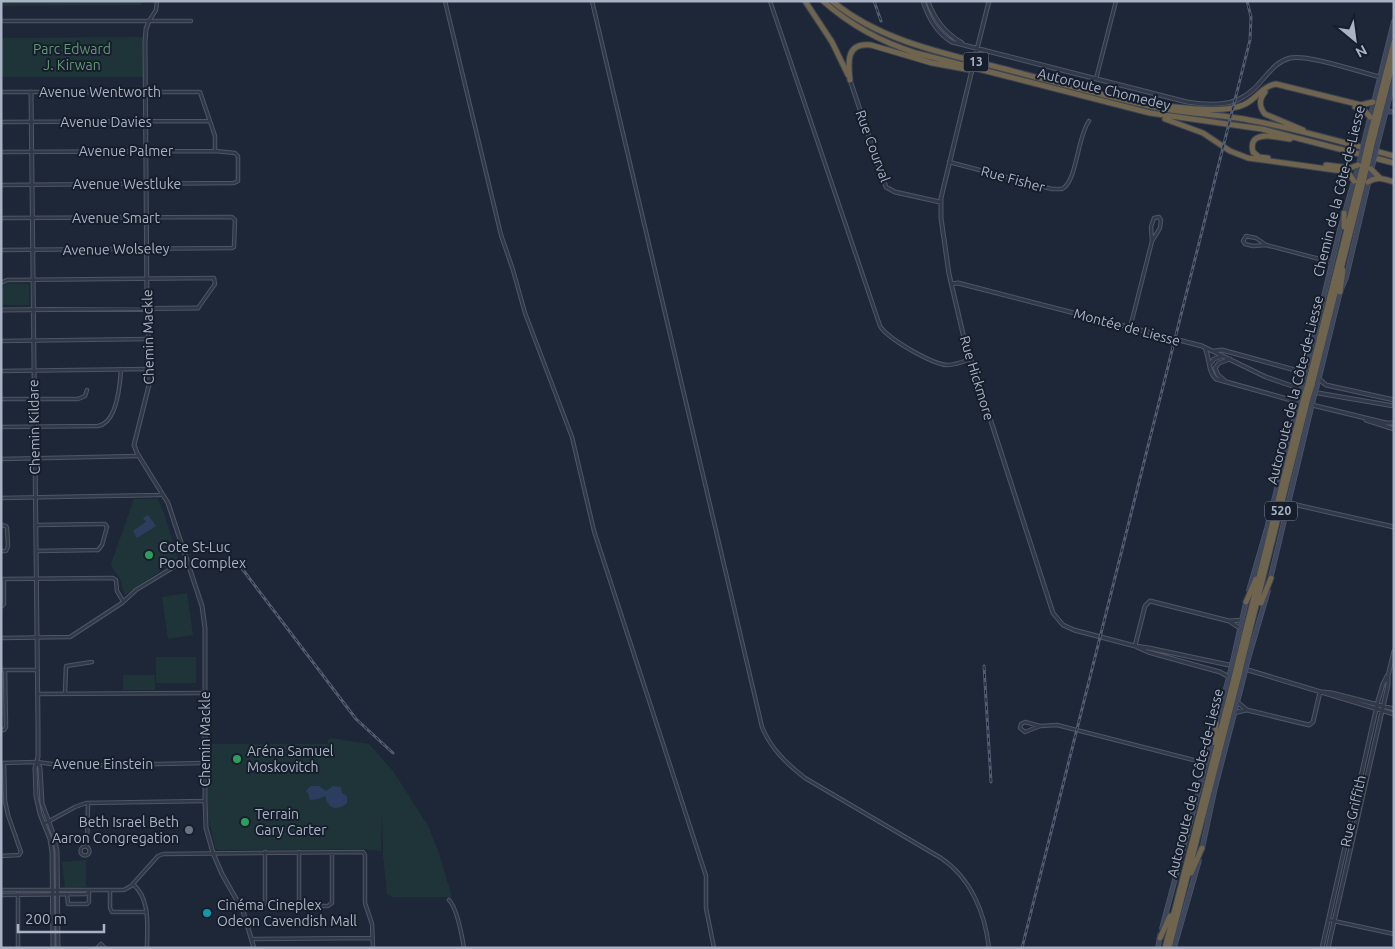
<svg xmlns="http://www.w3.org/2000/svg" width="1395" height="949" viewBox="0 0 1395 949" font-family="Ubuntu,sans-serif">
	<rect width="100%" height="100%" fill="#1d2738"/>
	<!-- green -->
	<path fill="#1f3439" d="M1,1H141V5L1,6Z
		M143,37L144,77H1V38Z
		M6,284H29V305H1V288Z
		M134,499H158L163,510L178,559L125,595C121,590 123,584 120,579C117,574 113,570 111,564Z
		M187,593L193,635L168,639L162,597Z
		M156,657H196V683H156Z
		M123,675H155V690H123Z
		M331,738L369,744L393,771L428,826L438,850L452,897H392L387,894L383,854L382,813L381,851L363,849L218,850L215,848L208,815V744H328V740Z
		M86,860V887L65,888L62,862Z"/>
	<!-- water -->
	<path fill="#2c3e5f" d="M148,515L156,526L137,538L133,531L146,522L143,518Z
		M311,786H319L326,791L333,786L341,787L342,793L347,796V803C342,808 332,811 328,803C326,801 326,798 325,796L318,799L310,800L308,793L306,792L308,788Z"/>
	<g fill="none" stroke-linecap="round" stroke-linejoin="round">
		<defs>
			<path id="minor" d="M445,1L501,235L513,270L525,313L572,437L594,531L706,876V908L714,948
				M592,1L762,727C771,749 787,764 805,778L941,858C971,878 985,913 989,948
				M770,1L880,326C888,339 932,364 947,365C955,365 963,362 970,359
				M1,21H191
				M149,21L156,10L157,1
				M1096,79L1116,1
				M1,92H200L215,136V151
				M1,122L210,121
				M1,152L215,151L235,153L238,156V181L234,183L1,185
				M949,162L1052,189H1062C1077,182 1077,137 1089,121
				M1,218L232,217L235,220L234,247L232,248L1,250
				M1266,245L1253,246L1245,244L1243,241L1246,236L1256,238L1266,245L1331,262
				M1,283L7,280L214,278L215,284L198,308
				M1130,328L1152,241L1160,228L1161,220L1159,217L1154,218L1151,227L1152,241
				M1,341L148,339
				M1,371L150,369
				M1,399H78L85,396L87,390
				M1,427L98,426C117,423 120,386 121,369
				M1,459L139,456
				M1,498L159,495L162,494
				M1,525L6,526L7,528L8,546L6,551H1
				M36,525L103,524H105L107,527L102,545L98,550L36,551
				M1,579L113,578L116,580L117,591L123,601
				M1,607L4,604V579
				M1,638L70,637L122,603L136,590L187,559
				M1,670H37
				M65,693L66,666L92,662
				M37,694L204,693
				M1040,726L1025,732L1020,728L1021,724L1025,722L1040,726L1057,725L1205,763
				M1,730H4L6,727L5,670
				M1,763L37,762L66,766L204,763
				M44,824L75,807L86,803L205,801
				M80.5 851a4.5 4.5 0 1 1 9 0a4.5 4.5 0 1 1-9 0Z
				M87,847L88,803
				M299,852V902L304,906H328L332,903V852
				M1,856L19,855L21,852L8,815L5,801L4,763
				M133,884C151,900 147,926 147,948
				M1,890H124L131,886L158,856L163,854L363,852L365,855V903L372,924L373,948
				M110,891V908L112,912H146
				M18,894V948
				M67,894L68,904H87L89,902V892
				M1,895L86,894L89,892
				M449,900C457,908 462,936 464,948
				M241,908L262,906L265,903V852
				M1329,920L1394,934
				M253,939L372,938
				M97,948L101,944L105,948"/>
			<path id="tertiary" d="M923,1C928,17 937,33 952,42L1187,102C1220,107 1242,106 1263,79C1271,70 1278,61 1290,58C1308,54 1359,72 1380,77
				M928,1C934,19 945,33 962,43
				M149,21L146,29L145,43L147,305L150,381L134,445L137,453L168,503L202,606L205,628V801L206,828L213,853L222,874L243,911L254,948
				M975,57L989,1
				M971,74L941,198V218L949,274L964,338L1053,613L1063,625L1074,630L1135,646L1149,648L1229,665
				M850,80L886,187L895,192L940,202
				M31,92L38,726V757L35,768L36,796L40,814L50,839L52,852L53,948
				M951,284L958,283L1202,346L1266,377L1298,388
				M1,310L198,308
				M1205,348C1210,359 1208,372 1216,379L1298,402
				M1214,351L1222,350L1306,373
				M1211,363L1214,359L1222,356
				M1319,379L1326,385L1394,400
				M1225,381L1218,375L1215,368L1219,363L1230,359
				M1318,393L1394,406
				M1312,405L1386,423H1394
				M1366,420L1394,429
				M1288,503L1394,527
				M1230,621L1243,620
				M1135,646L1145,606L1150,601L1229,621L1241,629
				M1137,647L1148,652L1220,672L1229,677
				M1248,670L1394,714
				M1323,692L1332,693L1394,709
				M1237,702L1247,710L1309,725L1313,722L1320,692
				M1234,713L1246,710
				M38,763L40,768L42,803L54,836L57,851L58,948
				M1322,948L1378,701L1383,684L1387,676
				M1328,948L1388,685V676L1394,651"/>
			<path id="secondary" d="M1386,111L1394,112
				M1364,142L1394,21
				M1377,146L1394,80
				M1303,383L1340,229L1360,160
				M1317,386L1340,292L1346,278L1373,163
				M1270,580L1313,400
				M1249,590L1267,528L1300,396
				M1233,660L1246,602
				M1247,663L1268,591
				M1202,849L1215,788L1244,676
				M1162,928L1230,673
				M1158,948L1160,935
				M1174,948L1199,861"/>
			<path id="motorway" d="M805,1L832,42L848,75
				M823,1C850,25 881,42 916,53L1150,113L1262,129L1394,163
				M832,1C882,42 944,53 1005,69C1053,82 1101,95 1149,106C1181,113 1213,114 1244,119C1295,128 1345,143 1394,156
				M850,80C848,62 846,42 871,45L932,63L971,70
				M1265,92C1259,99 1259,107 1265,114L1303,130
				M1157,105C1180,107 1223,114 1243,105C1256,100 1262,86 1276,84L1361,105L1373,102
				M1355,107L1364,110L1370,117
				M1165,119L1203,133L1230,151L1248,158L1342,171L1349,174L1354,181
				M1368,143L1394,42
				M1372,144L1394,59
				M1268,158L1259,157L1253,152C1247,129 1277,137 1290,139
				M1326,165L1350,168L1358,165
				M1371,169L1380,178
				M1368,182C1377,176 1384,179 1394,182
				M1344,227V213
				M1340,292L1343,270
				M1308,384L1364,161
				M1312,385L1368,162
				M1246,602L1256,579
				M1261,603L1271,578
				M1238,661L1304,397
				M1242,662L1308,398
				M1215,743L1216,723
				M1191,873L1202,848
				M1160,938L1170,916
				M1165,948L1235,674
				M1169,948L1239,675"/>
		</defs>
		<!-- minor casing -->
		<use href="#minor" stroke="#4e5666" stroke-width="4.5"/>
		<!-- tertiary casing -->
		<use href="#tertiary" stroke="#4e5666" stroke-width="5"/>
		<!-- secondary casing -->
		<use href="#secondary" stroke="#4e5666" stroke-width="5.5"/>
		<!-- motorway casing -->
		<use href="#motorway" stroke="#3b4352" stroke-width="7"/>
		<!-- minor -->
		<use href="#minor" stroke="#313948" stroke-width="2.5"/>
		<!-- tertiary -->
		<use href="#tertiary" stroke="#313948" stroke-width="3"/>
		<!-- secondary -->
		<use href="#secondary" stroke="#3e475c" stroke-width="4"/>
		<!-- motorway -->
		<use href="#motorway" stroke="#6f644d" stroke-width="5"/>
		<defs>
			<path id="rail" d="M874,1L881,21
				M237,562L356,719L393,753
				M984,666L991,782
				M1022,948L1250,40L1251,17L1247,1"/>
		</defs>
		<!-- rail casing -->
		<use href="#rail" stroke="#525c70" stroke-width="3"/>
		<!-- rail -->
		<use href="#rail" stroke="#161e2c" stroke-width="1" stroke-dasharray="4" stroke-linecap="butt"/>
		<defs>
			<path id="tertiary-bridge" d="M971,74L975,57"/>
			<path id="secondary-bridge" d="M1360,160L1364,142
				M1373,163L1377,146
				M1300,396L1303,383
				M1313,400L1317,386
				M1230,673L1233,660
				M1244,676L1247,663"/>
			<path id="motorway-bridge" d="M1364,161L1368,143
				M1368,162L1372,144
				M1304,397L1308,384
				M1308,398L1312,385
				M1235,674L1238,661
				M1239,675L1242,662"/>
		</defs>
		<!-- tertiary-bridge casing -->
		<use href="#tertiary-bridge" stroke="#4e5666" stroke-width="5" stroke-linecap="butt"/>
		<!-- secondary-bridge casing -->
		<use href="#secondary-bridge" stroke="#4e5666" stroke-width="5.5" stroke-linecap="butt"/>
		<!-- motorway-bridge casing -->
		<use href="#motorway-bridge" stroke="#3b4352" stroke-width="7" stroke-linecap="butt"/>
		<!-- tertiary-bridge -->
		<use href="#tertiary-bridge" stroke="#313948" stroke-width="3"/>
		<!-- secondary-bridge -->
		<use href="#secondary-bridge" stroke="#3e475c" stroke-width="4"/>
		<!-- motorway-bridge -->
		<use href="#motorway-bridge" stroke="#6f644d" stroke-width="5"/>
	</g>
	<!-- markers -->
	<g fill="#2e9e5b" stroke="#161e2c" stroke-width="2">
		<circle cx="149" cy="555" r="5"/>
		<circle cx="237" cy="759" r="5"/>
		<circle cx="245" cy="822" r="5"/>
	</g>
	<circle fill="#6b7280" stroke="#161e2c" stroke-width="2" cx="189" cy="830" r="5"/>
	<circle fill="#0f9aa8" stroke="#161e2c" stroke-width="2" cx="207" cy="913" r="5"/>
	<g text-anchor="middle" stroke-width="4" stroke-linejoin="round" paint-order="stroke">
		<!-- shield labels -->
		<g fill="#161e2c" stroke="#7e8698" stroke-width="1">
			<rect x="963.5" y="52.5" width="25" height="19" rx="4"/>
			<rect x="1265" y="501.5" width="32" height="19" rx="4"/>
		</g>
		<g font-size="12" font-weight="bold" fill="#aab3c6">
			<text x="976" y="66">13</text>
			<text x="1281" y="515">520</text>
		</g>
		<!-- park labels -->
		<g font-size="14" fill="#609871" stroke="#161e2c">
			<text x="72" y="54">Parc Edward<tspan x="72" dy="16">J. Kirwan</tspan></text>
		</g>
		<!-- street labels -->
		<g font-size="14" fill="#aab3c6" stroke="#161e2c">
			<text transform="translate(1104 89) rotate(14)" y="5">Autoroute Chomedey</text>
			<text x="100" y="97">Avenue Wentworth</text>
			<text x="106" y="127">Avenue Davies</text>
			<text transform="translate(873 146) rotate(70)" y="5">Rue Courval</text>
			<text x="126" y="156">Avenue Palmer</text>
			<text transform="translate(1013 179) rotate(15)" y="5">Rue Fisher</text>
			<text x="127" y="189">Avenue Westluke</text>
			<text transform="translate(1339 191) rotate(-76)" y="5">Chemin de la Côte-de-Liesse</text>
			<text x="116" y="223">Avenue Smart</text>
			<text transform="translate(116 249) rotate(-1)" y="5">Avenue Wolseley</text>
			<text transform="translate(1127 327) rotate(15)" y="5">Montée de Liesse</text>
			<text transform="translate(148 337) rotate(-91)" y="5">Chemin Mackle</text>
			<text transform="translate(977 378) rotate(73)" y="5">Rue Hickmore</text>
			<text transform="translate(1295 390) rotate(-76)" y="5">Autoroute de la Côte-de-Liesse</text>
			<text transform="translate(34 427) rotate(-91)" y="5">Chemin Kildare</text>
			<text transform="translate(205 739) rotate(-90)" y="5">Chemin Mackle</text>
			<text x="103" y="769">Avenue Einstein</text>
			<text transform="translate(1195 783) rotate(-76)" y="5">Autoroute de la Côte-de-Liesse</text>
			<text transform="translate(1353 811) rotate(-77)" y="5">Rue Griffith</text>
		</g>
		<!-- poi labels -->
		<g font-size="14" fill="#aab3c6" stroke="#161e2c" text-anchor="start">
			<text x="159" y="552">Cote St-Luc<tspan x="159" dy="16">Pool Complex</tspan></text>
			<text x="247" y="756">Aréna Samuel<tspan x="247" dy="16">Moskovitch</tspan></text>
			<text x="255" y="819">Terrain<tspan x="255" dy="16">Gary Carter</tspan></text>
			<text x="179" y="827" text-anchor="end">Beth Israel Beth<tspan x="179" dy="16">Aaron Congregation</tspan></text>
			<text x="217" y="910">Cinéma Cineplex<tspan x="217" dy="16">Odeon Cavendish Mall</tspan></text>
		</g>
	</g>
	<!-- border -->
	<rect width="1395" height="949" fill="none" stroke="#aab3c6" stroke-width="5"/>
	<!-- north arrow -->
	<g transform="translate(1355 40) rotate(151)" stroke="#161e2c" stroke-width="4" paint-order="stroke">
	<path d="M0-4L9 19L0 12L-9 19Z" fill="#aab3c6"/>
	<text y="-8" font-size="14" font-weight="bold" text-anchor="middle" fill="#aab3c6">N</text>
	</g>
	<!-- scale -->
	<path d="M18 924v8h86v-8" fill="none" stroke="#aab3c6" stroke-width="2.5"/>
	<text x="25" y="924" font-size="15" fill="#aab3c6" stroke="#161e2c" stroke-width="4" paint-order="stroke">200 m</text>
</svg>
